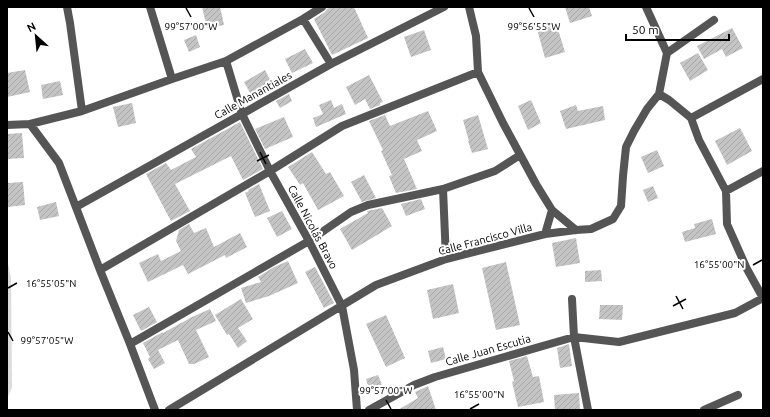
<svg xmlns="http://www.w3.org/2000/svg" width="770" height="417" viewBox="0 0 770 417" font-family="Ubuntu,sans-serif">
	<defs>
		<pattern id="forest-crowns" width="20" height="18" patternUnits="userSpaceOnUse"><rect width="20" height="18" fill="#dcdcdc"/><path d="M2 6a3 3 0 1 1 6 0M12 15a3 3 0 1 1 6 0" fill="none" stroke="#bbb"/></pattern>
		<pattern id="building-hatch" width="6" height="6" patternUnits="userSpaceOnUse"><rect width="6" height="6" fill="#c4c4c4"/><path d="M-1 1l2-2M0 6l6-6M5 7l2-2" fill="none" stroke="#a7a7a7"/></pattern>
	</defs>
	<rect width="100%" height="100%" fill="#fff"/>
	<!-- forest -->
	<path fill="url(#forest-crowns)" d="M7,259L11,278L12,387L7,399Z"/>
	<!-- building -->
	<path fill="url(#building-hatch)" d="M202,7H220L224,25L207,28Z
		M331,7H354L368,38L332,55L314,19L325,12L327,9Z
		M565,7H589L592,16L570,23Z
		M556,23L565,52L545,58L537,29Z
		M732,28L743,48L726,57L722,49L704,59L697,46Z
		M424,30L431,50L411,57L404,37Z
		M196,35L200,47L189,52L184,40Z
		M305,49L313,63L292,73L285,59Z
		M698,53L708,70L690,81L680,63Z
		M25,70L30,92L7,97V73Z
		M265,70L275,89L254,100L244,82Z
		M369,75L383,102L380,103V105L370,109L365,99L355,105L346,87Z
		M60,81L63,95L43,99L41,85Z
		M289,94L292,101L280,108L276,101Z
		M331,100L334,108L342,104L346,114L316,127L313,118L323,114L319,105Z
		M531,100L541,123L528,130L518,106Z
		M132,103L136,123L118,127L113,107Z
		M576,105L578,111L603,106L605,120L566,129L560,111Z
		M428,111L437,131L417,140L422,151L404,159L417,189L396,193L389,176L392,175L381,151L383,150L369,121L385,115L390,126Z
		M478,115L488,149L472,153L468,141H469L463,120Z
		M284,117L293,137L265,149L255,129Z
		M240,122L263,169L243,180L231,156L175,184L190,211L171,221L146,174L166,163L171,170L196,157L191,149Z
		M740,128L752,151L727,165L715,141Z
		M22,133L24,158L7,159V134Z
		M657,150L664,166L648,173L641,157Z
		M312,152L326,174L330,172L344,196L318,210L303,183L300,185L288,167Z
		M364,175L376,198L362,202L351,182Z
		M23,182L25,205L7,207V183Z
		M259,184L270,211L255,217L245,193L249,191L248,190Z
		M653,186L658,198L648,202L643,190Z
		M421,199L425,209L406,216L401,204Z
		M56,202L59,216L40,220L37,207Z
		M382,208L392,226L352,250L340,229L368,213L367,211Z
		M282,211L292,229L277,237L267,218Z
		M712,219L716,234L685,242L682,232L695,228L694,224Z
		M189,224L194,233L206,228L214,247L240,233L247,247L226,258L225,255L188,274L183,265L148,282L139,263L158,254L161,261L181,251L176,241L179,230Z
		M576,238L580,263L556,267L552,243Z
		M288,261L298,283L269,296L246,303L241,288L261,282L258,277L274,267Z
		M506,262L520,325L496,330L482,268Z
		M315,267L334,303L324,308L305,272Z
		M601,270L602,281L585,282V271Z
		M453,284L459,313L433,319L427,290Z
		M241,299L253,319L238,328L247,341L238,348L229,334L227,335L215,315Z
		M600,305H623L622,320L599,319Z
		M149,307L157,322L141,331L133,315Z
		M210,309L216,321L196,330L209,357L194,364H189L178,340L158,350L165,363L154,369L148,359L150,357L143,343L163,332V333L192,317Z
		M386,315L405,358L386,367L366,324Z
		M569,344L572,366L560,368L557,348Z
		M443,347L446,359L431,363L428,351Z
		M527,356L533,377L539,376L544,402L518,407L512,382L514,381L509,361Z
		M378,375L382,385L369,389L366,379Z
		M428,386L436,410H398L418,398L415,392Z
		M579,393L580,410H555L554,395Z"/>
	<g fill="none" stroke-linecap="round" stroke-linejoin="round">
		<!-- street -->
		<path stroke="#555" stroke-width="8" d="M67,7L70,23L82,111
			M150,7L172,79
			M469,7L476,36L478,72L503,123L536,184L552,210L576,230
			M303,19L331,64
			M667,53L714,20
			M226,61L242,114L270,171L309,241L342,306L354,370L357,410
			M659,94L669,100L691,118L699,140L726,191L727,224L747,269L763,298
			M691,118L763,79
			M30,124L59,163L100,270L130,344L155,410
			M7,125L30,124L82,111L172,79L226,61L303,19L322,7
			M443,189L446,259
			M726,191L763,171
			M76,207L331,64L444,7
			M545,234L552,210
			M100,270L270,171L342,126L478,72
			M572,299L574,337L588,410
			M130,344L309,241L351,212L368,205L443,189L495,171L520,155
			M169,410L376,285L446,259L545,234L576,230L591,229L613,219L621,206L623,176L626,147L634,131L647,109L659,94L667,53L646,7
			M369,410L414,385L435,377L574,337L619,342L735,313L763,298
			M704,410L738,395"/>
	</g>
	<!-- ticks -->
	<path fill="none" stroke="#000" stroke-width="1.5" d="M186,8L191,17M529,8L534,17M260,152L266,164M257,161L269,155M753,265L762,260M8,288L17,283M676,296L683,309M673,306L686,299M8,332L13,341M386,400L391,409M470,409L479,404"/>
	<g text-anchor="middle" stroke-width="4" stroke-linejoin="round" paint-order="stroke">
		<!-- street labels -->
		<g font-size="11" fill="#000" stroke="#fff">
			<text transform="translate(253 95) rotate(-29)" y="4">Calle Manantiales</text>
			<text transform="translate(313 227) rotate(62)" y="4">Calle Nicolás Bravo</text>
			<text transform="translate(485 239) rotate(-15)" y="4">Calle Francisco Villa</text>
			<text transform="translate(488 350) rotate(-16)" y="4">Calle Juan Escutia</text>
		</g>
	</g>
	<g font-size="10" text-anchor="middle" fill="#000" stroke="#fff" stroke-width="4" stroke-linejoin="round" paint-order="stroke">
		<text x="191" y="30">99°57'00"W</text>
		<text x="534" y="30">99°56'55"W</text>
		<text x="719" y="268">16°55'00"N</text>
		<text x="51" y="287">16°55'05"N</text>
		<text x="47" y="344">99°57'05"W</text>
		<text x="386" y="394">99°57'00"W</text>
		<text x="479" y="398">16°55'00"N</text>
	</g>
	<!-- border -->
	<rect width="770" height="417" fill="none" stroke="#000000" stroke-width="16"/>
	<!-- north arrow -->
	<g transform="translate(36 36) rotate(333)" stroke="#ffffff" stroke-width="3" paint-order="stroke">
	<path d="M0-3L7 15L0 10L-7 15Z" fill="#000000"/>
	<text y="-6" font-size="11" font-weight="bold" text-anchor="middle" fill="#000000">N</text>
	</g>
	<!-- scale -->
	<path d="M626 34v6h103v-6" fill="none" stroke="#000000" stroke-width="2"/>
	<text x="632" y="34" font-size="12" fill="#000000" stroke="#ffffff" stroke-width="3" paint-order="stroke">50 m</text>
</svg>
